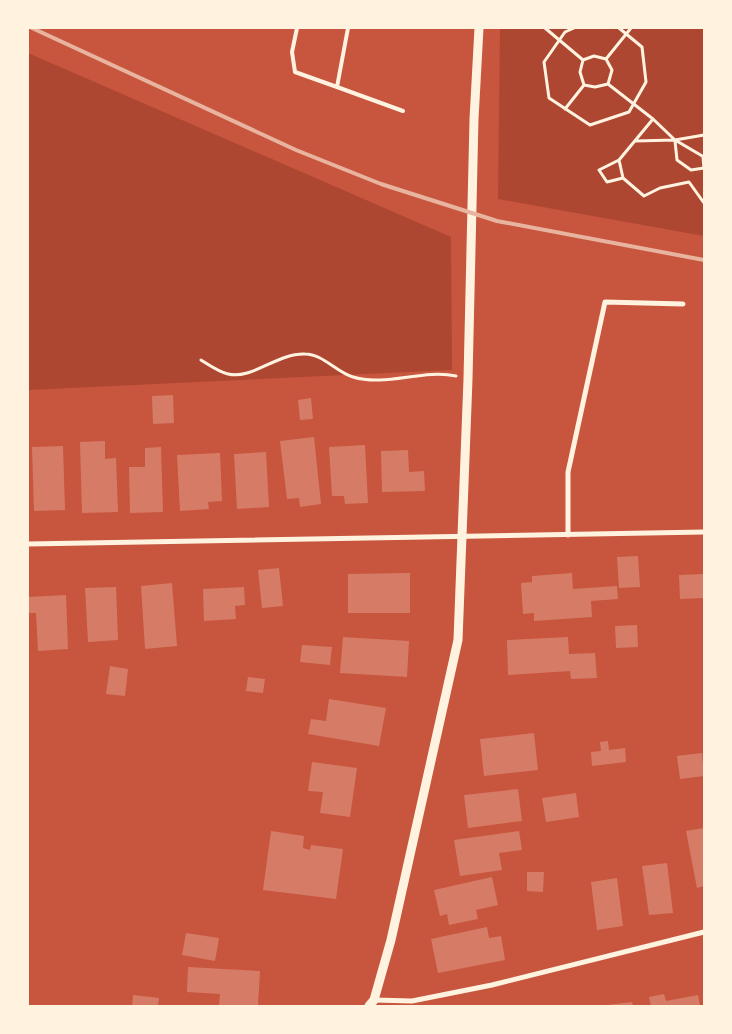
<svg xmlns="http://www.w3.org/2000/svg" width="732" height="1034" viewBox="0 0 732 1034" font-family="Lato,sans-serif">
	<rect width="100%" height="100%" fill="#c8553d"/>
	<!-- green -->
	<path fill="#ae4732" d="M500,28H704V236L498,199Z
		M28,53L451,237L452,370L28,390Z"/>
	<!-- building -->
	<path fill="#d67c66" d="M173,395L174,423L153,424L152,396Z
		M311,398L313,419L300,420L298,400Z
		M314,437L321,504L300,507L299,498L287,499L280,441Z
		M105,441V459L116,458L118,512L82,513L80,442Z
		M365,445L368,503L345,504L344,496H332L329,447Z
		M63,446L65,510L34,511L32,447Z
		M161,447L163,512L130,513L129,467H145V448Z
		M408,450L409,472L424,471L425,491L382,492L381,451Z
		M266,452L269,507L237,509L234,454Z
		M220,453L222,501L208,502L209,509L180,511L177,455Z
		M638,556L640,587L619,588L617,557Z
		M279,568L283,606L262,608L258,570Z
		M410,573V613H348V574Z
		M572,573L573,589L617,586L618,599L591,601L592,617L534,621V613L523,614L521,583L532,582V576Z
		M704,574V598L680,599L679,575Z
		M172,583L177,646L145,649L141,586Z
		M116,587L118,640L88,642L85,588Z
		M244,587L245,605L235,606L236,619L204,621L203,589Z
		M66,595L68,649L38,651L36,613H28V597Z
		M637,625L638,647L616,648L615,626Z
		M343,637L409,641L407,677L340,673Z
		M568,637L569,654L595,653L597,678L571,679L570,671L508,675L507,640Z
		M302,645L332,647L330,665L300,662Z
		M110,666L128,669L125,696L106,694Z
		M248,677L265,679L263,693L246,691Z
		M329,699L386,708L379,746L308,734L311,719L326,721Z
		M534,733L538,770L484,776L480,739Z
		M608,741L609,750L625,748L626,762L592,766L591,752L601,751L600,742Z
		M702,753L704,776L680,779L677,756Z
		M312,762L357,768L350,817L320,813L323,792L308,791Z
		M518,789L522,821L468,828L464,795Z
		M576,793L579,817L546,822L542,798Z
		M704,828V886L697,888L686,831Z
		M271,831L304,836L303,848L310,850L311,845L343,849L336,899L263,890Z
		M519,831L522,850L499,853L502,870L460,876L454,840Z
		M667,863L673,913L649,915L642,866Z
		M527,872H544L543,892L527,891Z
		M492,877L498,905L476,910L478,919L449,925L447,914L440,916L434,890Z
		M617,878L623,926L597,930L591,882Z
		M487,927L489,938L501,936L505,960L438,973L431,939Z
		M186,933L219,938L215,961L182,955Z
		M188,967L260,971L258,1006H219L220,994L187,992Z
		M664,994L666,1001L698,995L700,1006H651L649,997Z
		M133,995L159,998L158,1006H132Z
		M632,1002L633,1006H607V1005Z"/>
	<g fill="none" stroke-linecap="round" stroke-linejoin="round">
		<!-- path -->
		<path stroke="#fff3e0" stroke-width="3" d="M545,28L583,60
			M574,28L565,32L544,62L549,98L590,125L629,112L646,82L642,47L619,28
			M594,56L606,59L612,70L608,84L595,87L584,85L580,72L583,60Z
			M606,59L631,28
			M608,84L653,119L675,140L704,157
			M565,109L584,85
			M635,141L675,140L704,135
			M675,141L677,160L691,170L704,168
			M703,157L704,169
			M619,160L653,119
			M623,178L607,182L599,170L619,160L623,178L644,196L660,188L689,182L704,203
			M201,360C209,365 219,372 228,374C252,380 277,353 305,354C323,354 336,372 353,377C386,387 422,369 456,376"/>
		<!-- service -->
		<path stroke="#fff3e0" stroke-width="4" d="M297,28L292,52L295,72L337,87
			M348,28L337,87L403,111"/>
		<!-- minor -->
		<path stroke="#fff3e0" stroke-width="5" d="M568,535V472L605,302L683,304
			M28,544L704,532
			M374,1000L412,1001L492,985L704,932"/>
		<!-- tertiary -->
		<path stroke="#fff3e0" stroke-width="9" d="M369,1006L374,1000L391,940L458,640L468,379L474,119L479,28"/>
		<!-- rail -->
		<path stroke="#e9b49f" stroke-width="4" d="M32,28L296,150L381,184L497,221L704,260"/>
	</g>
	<!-- border -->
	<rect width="732" height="1034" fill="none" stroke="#fff3e0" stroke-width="58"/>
</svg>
